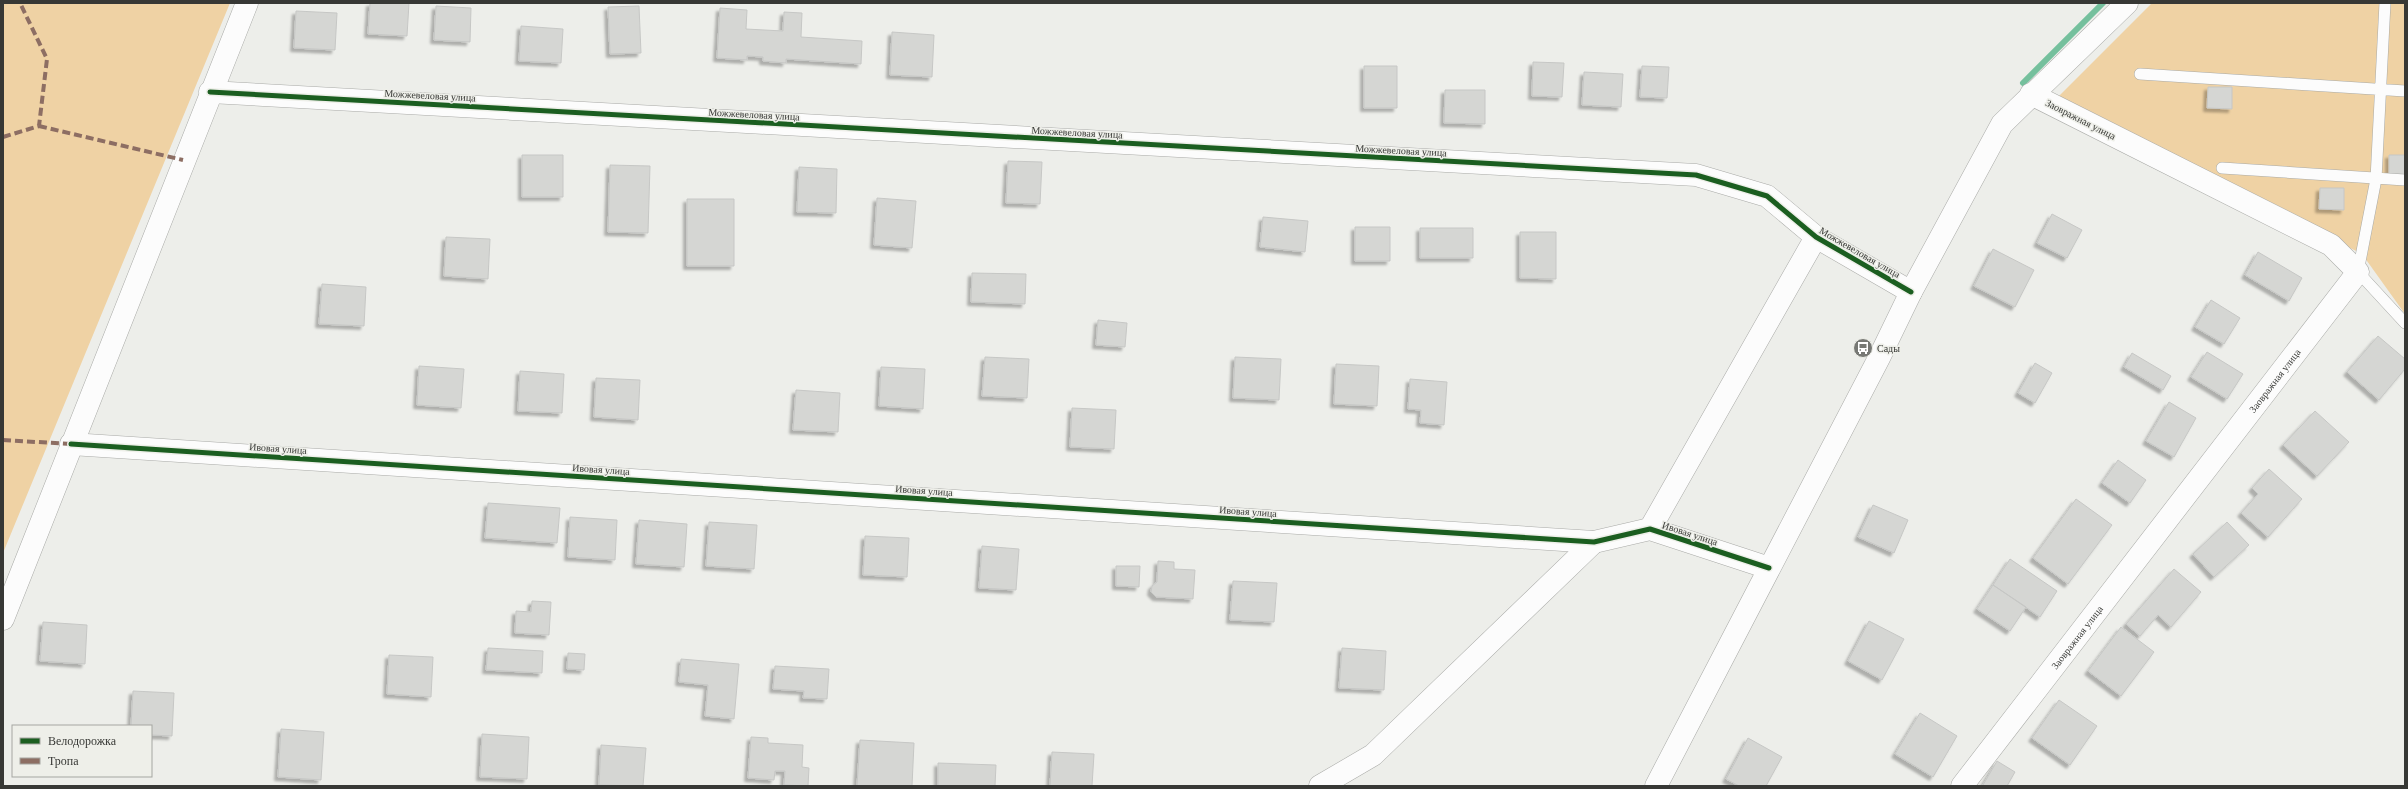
<svg xmlns="http://www.w3.org/2000/svg" width="2408" height="789" viewBox="0 0 2408 789" font-family="'Times New Roman',serif">
	<defs>
		<filter id="shadow"><feDropShadow dx="-3.5" dy="3.5" stdDeviation="1" flood-color="#0004"/></filter>
	</defs>
	<rect width="100%" height="100%" fill="#edeeea"/>
	<!-- green -->
	<path fill="#efd2a4" d="M3,3H230L3,553Z
		M2152,3H2405V314L2362,254L2056,99Z"/>
	<g fill="none" stroke-linecap="round" stroke-linejoin="round">
		<!-- stream -->
		<path stroke="#75c09d" stroke-width="6" d="M2023,83L2103,3"/>
	</g>
	<!-- building -->
	<path fill="#d5d6d3" stroke="#c6c7c5" filter="url(#shadow)" d="M370,3H409L407,36L368,34Z
		M436,6L471,8L470,42L434,40Z
		M639,6L641,53L610,54L608,7Z
		M720,8L747,10L746,29L783,31L784,12L802,13L801,37L862,41L861,64L786,59V63L763,61V57L747,56V60L717,58Z
		M296,11L337,13L335,50L294,48Z
		M521,26L563,29L561,63L519,61Z
		M892,32L934,35L932,77L890,75Z
		M1533,62L1564,63L1562,97L1532,96Z
		M1364,66H1397V108H1364Z
		M1642,66L1669,67L1667,98L1640,97Z
		M1584,72L1623,74L1621,107L1582,105Z
		M2208,87H2232V109L2207,108Z
		M1445,90H1485V124L1444,123Z
		M522,155H563V197H522Z
		M2389,155H2405V176H2389Z
		M1008,161L1042,162L1040,204L1006,203Z
		M610,165L650,166L648,233L608,232Z
		M799,167L837,169L836,213L797,212Z
		M2320,188H2344V210L2319,209Z
		M877,198L916,201L912,248L874,245Z
		M687,199H734V266H687Z
		M2052,214L2082,230L2067,258L2037,243Z
		M1263,217L1308,221L1305,252L1260,247Z
		M1355,227H1390V261H1355Z
		M1420,228H1473V258H1420Z
		M1520,232H1556V279L1520,278Z
		M446,237L490,239L488,279L444,276Z
		M1993,249L2034,270L2015,307L1974,286Z
		M2258,252L2302,278L2289,301L2245,275Z
		M972,273L1026,274L1025,304L971,302Z
		M322,284L366,287L364,326L319,324Z
		M2211,300L2240,318L2224,344L2195,327Z
		M1098,320L1127,323L1125,347L1096,345Z
		M2378,336L2405,359V369L2379,400L2347,372Z
		M2207,352L2243,374L2227,399L2191,377Z
		M2132,353L2171,376L2163,390L2124,367Z
		M985,357L1029,359L1027,398L982,396Z
		M1235,357L1281,359L1279,400L1233,398Z
		M2035,363L2052,373L2035,403L2018,393Z
		M1336,364L1379,366L1377,406L1334,404Z
		M419,366L464,369L461,408L417,405Z
		M881,367L925,369L923,409L879,406Z
		M520,371L564,374L562,413L518,411Z
		M596,378L640,380L638,420L594,417Z
		M1410,379L1447,382L1444,425L1420,423L1421,410L1408,409Z
		M796,390L840,393L838,432L793,430Z
		M2169,402L2196,418L2174,457L2146,441Z
		M1072,408L1116,410L1114,449L1070,447Z
		M2315,411L2349,442L2317,476L2283,445Z
		M2118,460L2146,480L2130,503L2102,483Z
		M2269,469L2302,499L2268,537L2241,513L2258,494L2252,488Z
		M2076,499L2112,525L2068,584L2033,558Z
		M488,503L560,508L557,543L485,538Z
		M1873,505L1908,520L1894,553L1858,537Z
		M570,517L617,520L615,560L568,557Z
		M639,520L687,524L684,567L636,564Z
		M709,522L757,525L754,569L706,566Z
		M2227,522L2249,545L2214,577L2193,554Z
		M865,536L909,538L907,577L863,575Z
		M982,546L1019,549L1016,590L979,588Z
		M2010,559L2057,591L2040,617L1993,585Z
		M1158,561L1174,562V569L1195,570L1193,599L1156,597L1151,592L1152,586L1157,582Z
		M1116,566H1140L1139,587L1116,586Z
		M2174,569L2201,592L2171,627L2158,615L2140,636L2126,624Z
		M1233,581L1277,583L1274,622L1230,620Z
		M1993,585L2026,607L2010,631L1977,609Z
		M532,601L551,602L549,635L515,633L516,611L531,612Z
		M1869,621L1904,639L1882,680L1848,661Z
		M43,622L87,625L85,664L40,661Z
		M2121,627L2154,652L2121,696L2088,671Z
		M488,648L543,651L542,673L486,670Z
		M1342,648L1386,651L1384,690L1339,688Z
		M568,653L585,654L584,670L567,669Z
		M389,655L433,657L431,697L387,694Z
		M681,659L739,664L734,719L705,716L708,685L679,682Z
		M775,666L829,669L827,699L803,698L804,691L773,689Z
		M133,691L174,693L172,736L151,735V726H131Z
		M2059,700L2097,726L2070,765L2032,738Z
		M1920,713L1957,736L1933,777L1895,754Z
		M281,729L324,732L321,780L278,777Z
		M482,734L529,737L527,779L480,777Z
		M751,737L768,738V743L803,745L802,767L809,768L808,786L784,785L785,771H775L774,780L748,778Z
		M1748,738L1782,757L1766,786H1739L1726,779Z
		M860,740L914,743L912,786H857Z
		M601,745L646,748L643,786L599,785Z
		M1052,752L1094,754L1092,786H1050Z
		M1997,761L2015,772L2007,786H1985L1983,785Z
		M938,763L996,765L995,786H938Z"/>
	<g fill="none" stroke-linecap="round" stroke-linejoin="round">
		<defs>
			<path id="service" d="M2385,3L2376,179L2358,272L2405,323
				M2140,74L2405,91
				M2222,168L2405,180"/>
			<g id="minor">
				<path d="M210,92L1696,175L1767,196L1816,237L1911,292"/>
				<path d="M71,444L1594,542L1650,529L1769,568"/>
				<path d="M1650,529L1816,237"/>
				<path d="M3,619L247,3"/>
				<path d="M1320,786L1373,755L1594,542"/>
				<path id="s1" d="M1962,786L2358,272L2331,245L2031,94"/>
			</g>
			<path id="tertiary" d="M1656,786L1879,358L1911,292L2002,124L2127,3"/>
		</defs>
		<!-- service casing -->
		<use href="#service" stroke="#a9aaa7" stroke-width="12"/>
		<!-- minor casing -->
		<use href="#minor" stroke="#a9aaa7" stroke-width="23"/>
		<!-- tertiary casing -->
		<use href="#tertiary" stroke="#a9aaa7" stroke-width="23"/>
		<!-- service -->
		<use href="#service" stroke="#fcfcfc" stroke-width="11"/>
		<!-- minor -->
		<use href="#minor" stroke="#fcfcfc" stroke-width="22"/>
		<!-- tertiary -->
		<use href="#tertiary" stroke="#fcfcfc" stroke-width="22"/>
		<!-- quiet -->
		<path stroke="#8d6e63" stroke-width="4" stroke-dasharray="8 4" stroke-linecap="butt" d="M39,126L183,160
			M3,137L39,126L47,59L20,3
			M3,440L71,444"/>
		<defs>
			<path id="cycleway" d="M210,92L1696,175L1767,196L1816,237L1911,292
				M71,444L1594,542L1650,529L1769,568"/>
		</defs>
		<!-- cycleway casing -->
		<use href="#cycleway" stroke="#eeefe9" stroke-width="8"/>
		<!-- cycleway -->
		<use href="#cycleway" stroke="#1b5e20" stroke-width="5"/>
	</g>
	<!-- icons -->
	<defs>
		<symbol id="bus-disc" viewBox="-11 -11 22 22"><circle r="9.5" fill="#777874" stroke="#eeefe9"/><path d="M-5-6H5V4H4V6H2V4H-2V6H-4V4H-5ZM-3.5-4V0h7V-4ZM-3.5 1.2v1.5H-2V1.2ZM2 1.2v1.5H3.5V1.2Z" fill="#fff"/></symbol>
	</defs>
	<g fill-rule="evenodd">
		<use href="#bus-disc" x="1852" y="337" width="22" height="22"/>
	</g>
	<g text-anchor="middle" stroke-width="3" stroke-linejoin="round" paint-order="stroke">
		<!-- street labels -->
		<g font-size="10" fill="#373835" stroke="#eeefe9">
			<text transform="translate(430 95) rotate(3)" y="4">Можжевеловая улица</text>
			<text transform="translate(754 114) rotate(3)" y="4">Можжевеловая улица</text>
			<text transform="translate(2081 119) rotate(27)" y="4">Заовражная улица</text>
			<text transform="translate(1077 132) rotate(3)" y="4">Можжевеловая улица</text>
			<text transform="translate(1401 150) rotate(3)" y="4">Можжевеловая улица</text>
			<text transform="translate(1860 252) rotate(30)" y="4">Можжевеловая улица</text>
			<text dy="4" stroke="none"><textPath href="#s1" startOffset="512">Заовражная улица</textPath></text>
			<text transform="translate(278 448) rotate(4)" y="4">Ивовая улица</text>
			<text transform="translate(601 469) rotate(4)" y="4">Ивовая улица</text>
			<text transform="translate(924 490) rotate(4)" y="4">Ивовая улица</text>
			<text transform="translate(1248 511) rotate(4)" y="4">Ивовая улица</text>
			<text transform="translate(1690 533) rotate(18)" y="4">Ивовая улица</text>
			<text dy="4" stroke="none"><textPath href="#s1" startOffset="188">Заовражная улица</textPath></text>
		</g>
		<!-- poi labels -->
		<g font-size="10" fill="#373835" stroke="#eeefe9" text-anchor="start">
			<text x="1877" y="352">Сады</text>
		</g>
	</g>
	<!-- border -->
	<rect width="2408" height="789" fill="none" stroke="#373835" stroke-width="8"/>
	<!-- legend -->
	<rect x="12" y="725" width="140" height="52" fill="#eeefe9" stroke="#a5a6a1"/>
	<rect x="20" y="738" width="20" height="6" fill="#1b5e20" stroke="#a5a6a1"/>
	<text x="48" y="745" font-size="12" fill="#373835">Велодорожка</text>
	<rect x="20" y="758" width="20" height="6" fill="#8d6e63" stroke="#a5a6a1"/>
	<text x="48" y="765" font-size="12" fill="#373835">Тропа</text>
</svg>
